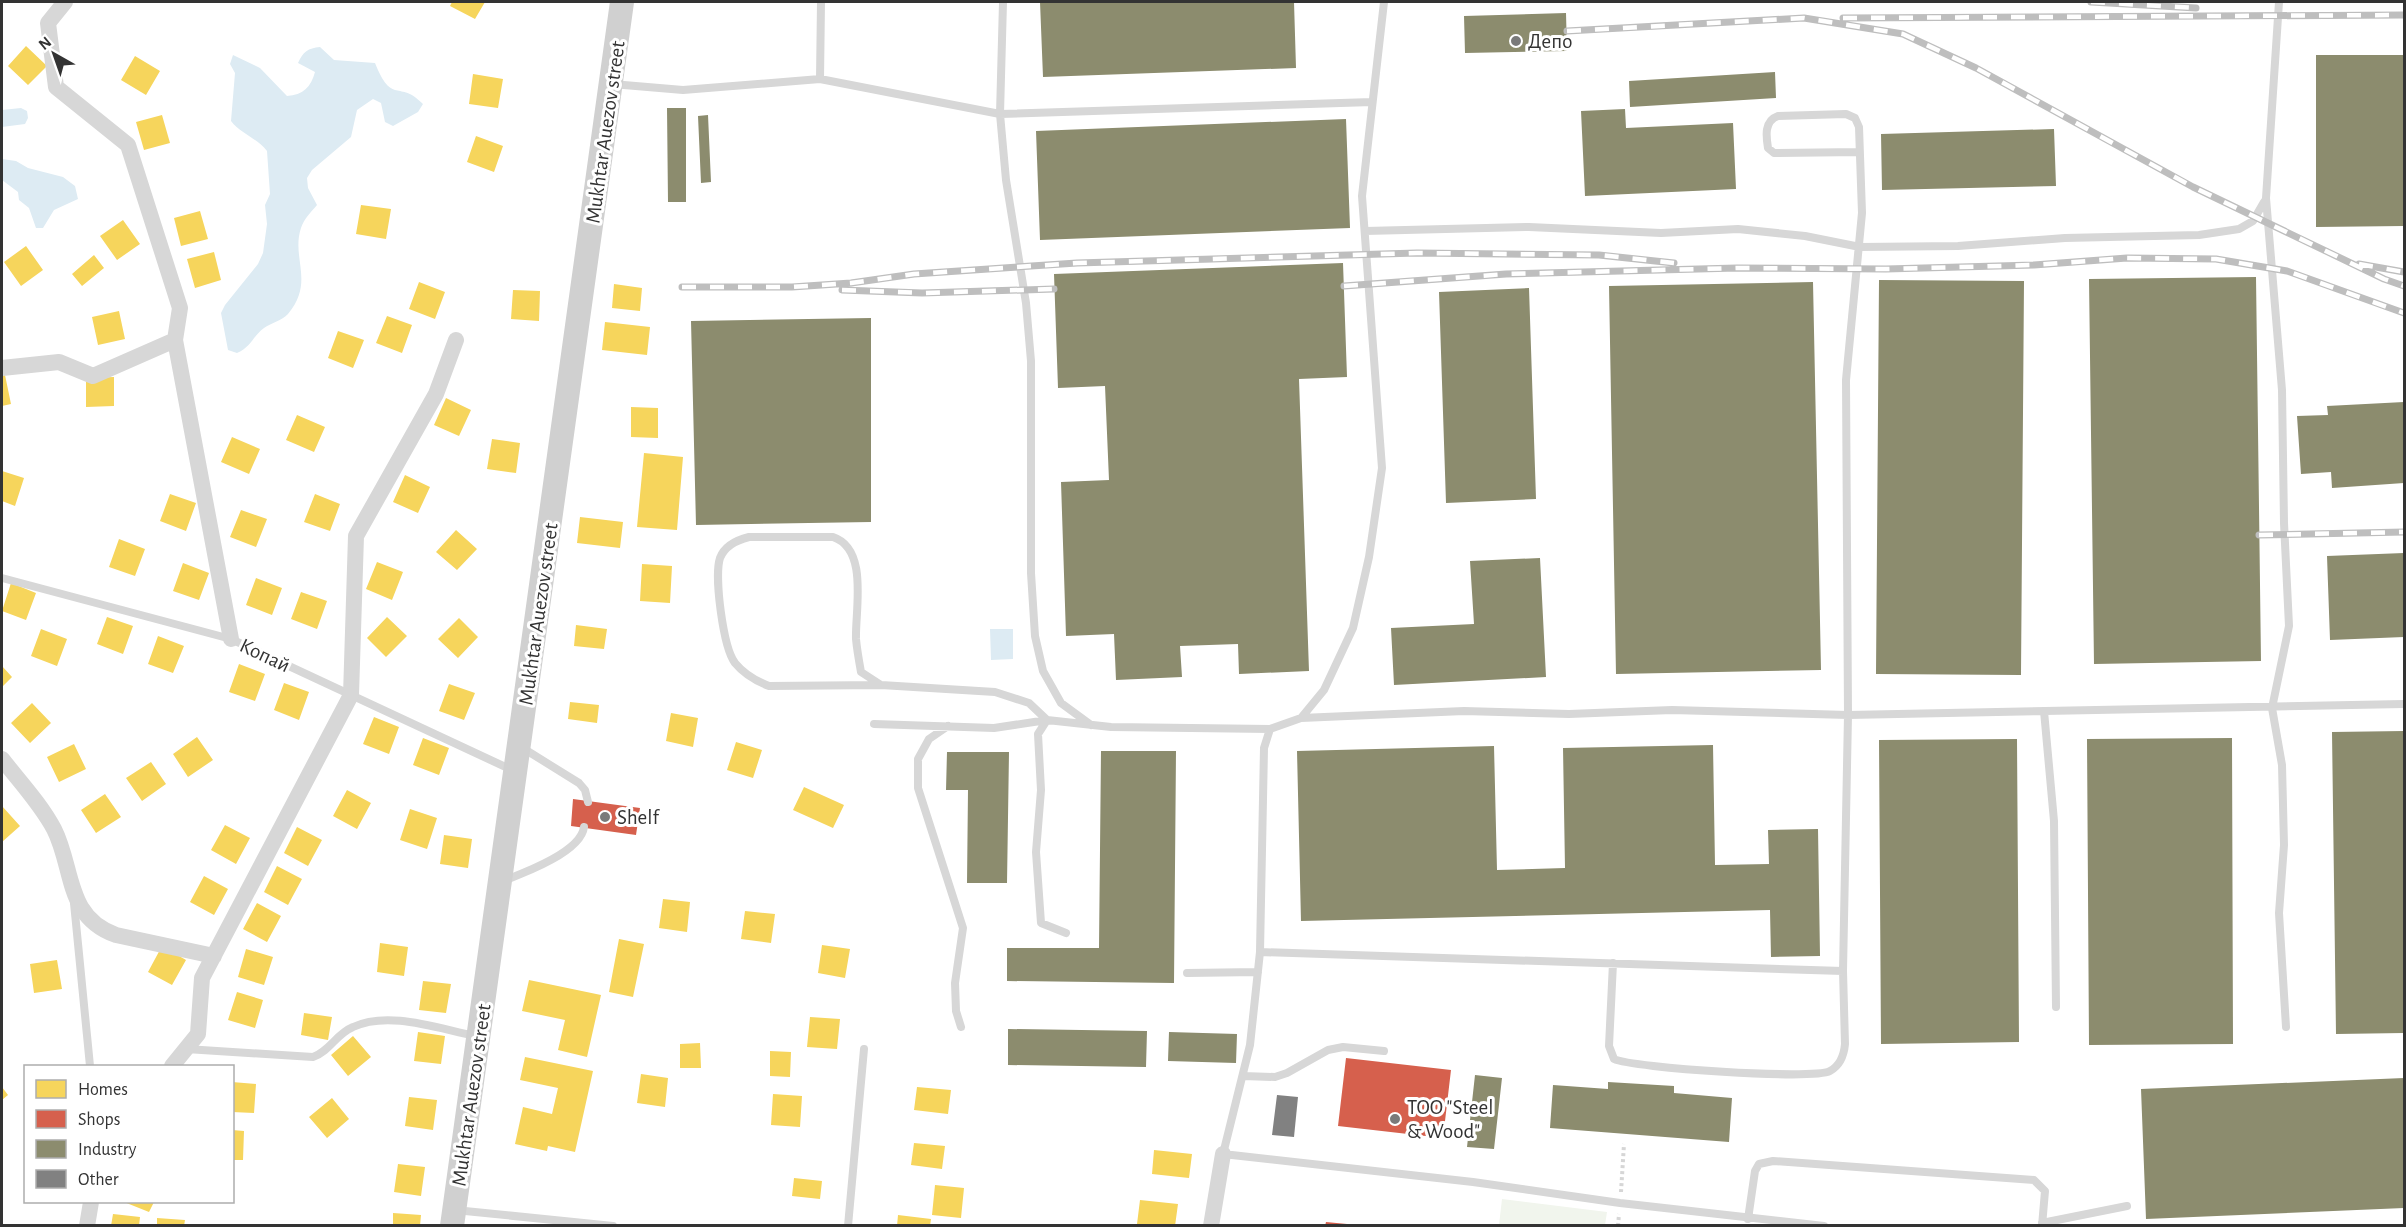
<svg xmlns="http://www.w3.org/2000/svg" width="2406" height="1227" viewBox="0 0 2406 1227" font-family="'Alegreya Sans',sans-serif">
	<rect width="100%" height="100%" fill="#fff"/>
	<!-- green -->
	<path fill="#f1f5ed" d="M1502,1199L1607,1212L1605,1225H1499Z"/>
	<!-- water -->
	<path fill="#ddebf3" d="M320,47L334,60L375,63C392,106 399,79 423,104L418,112L393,126L385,122L381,103L373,99L357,110L351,137L312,170L307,178L308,188L317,205C311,212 304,219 301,228C291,258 315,282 288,314C281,321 271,323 264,328C252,337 252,346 237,353L228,350L221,313L225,305L258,264L263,253L267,224L265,205L270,194L267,151C257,138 241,134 231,121L235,73L230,64L233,55L260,68L287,96C303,95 311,87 315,72L298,63C303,52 308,48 320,47Z
		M21,108L27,111L28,118L25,124L2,127V110Z
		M2,159L16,161L28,168L63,177L75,186L78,199L54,210L43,228H36L29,208L19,200L18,192L2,180Z
		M990,629H1013V659L991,660Z"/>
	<!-- homes -->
	<path fill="#f6d55c" d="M452,2H485L475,19L450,6Z
		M26,46L47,66L28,85L8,66Z
		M135,56L160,71L146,95L121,80Z
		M473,74L503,79L498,108L469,104Z
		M162,115L170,143L144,150L136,122Z
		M476,136L503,146L494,172L467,162Z
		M361,205L391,209L386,239L356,234Z
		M200,211L208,239L181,246L174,218Z
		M123,220L140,244L117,260L100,236Z
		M26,246L43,270L21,286L4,262Z
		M214,252L221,280L195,288L187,259Z
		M94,255L104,268L82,286L72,274Z
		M419,282L445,292L435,319L409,309Z
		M614,284L642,288L640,311L612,308Z
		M513,290L540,291L539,321L511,319Z
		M119,311L125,339L98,345L92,317Z
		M387,316L412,325L402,353L376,343Z
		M605,322L650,327L647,355L602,350Z
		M338,331L364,340L353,368L328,358Z
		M5,375L11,404L2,406V376Z
		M114,377V406L86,407V378Z
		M446,398L471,410L459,436L434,425Z
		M631,407L658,408V438L631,437Z
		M297,415L325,427L314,452L286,440Z
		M232,437L260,449L249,474L221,462Z
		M492,439L520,443L516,473L487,469Z
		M644,453L683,457L677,530L637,527Z
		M2,471L24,478L15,506L2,501Z
		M405,475L430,487L418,513L393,502Z
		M170,494L196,503L186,531L160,521Z
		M315,494L340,504L330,531L304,522Z
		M241,510L267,519L256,547L230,537Z
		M580,517L623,522L620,548L577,543Z
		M456,530L477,549L457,570L436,552Z
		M119,539L145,549L135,576L109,567Z
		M377,562L403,572L392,600L366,589Z
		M183,563L209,573L199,600L173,591Z
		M642,564L672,566L670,603L640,601Z
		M256,578L282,588L272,615L246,605Z
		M11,583L36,593L26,620L2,611Z
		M301,592L327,601L317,629L291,619Z
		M107,617L133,626L123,654L97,644Z
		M387,617L407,636L386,657L367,638Z
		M459,618L478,637L458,658L438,639Z
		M576,625L607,629L604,649L574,646Z
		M41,629L67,639L57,666L31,656Z
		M158,636L184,646L173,673L148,664Z
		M239,664L265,674L255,701L229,692Z
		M2,666L12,677L2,687Z
		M284,683L309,692L299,720L274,710Z
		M449,684L475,693L464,720L439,711Z
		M570,702L599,705L597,723L568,719Z
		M32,703L51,723L30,743L11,723Z
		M671,713L698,718L693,747L666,741Z
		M374,717L399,727L389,754L363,744Z
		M197,737L213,760L188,777L173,754Z
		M423,738L449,748L439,775L413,765Z
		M736,742L762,750L753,778L727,770Z
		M74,744L86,769L59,782L47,757Z
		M151,762L166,784L142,801L126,778Z
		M804,787L844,805L833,828L793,810Z
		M347,790L371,803L357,829L333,816Z
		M105,794L121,817L96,833L81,810Z
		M2,806L20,826L2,842Z
		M410,809L437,818L427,849L400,840Z
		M225,825L250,838L236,864L211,850Z
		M297,827L322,840L308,866L284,853Z
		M444,835L472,839L468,868L440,864Z
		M277,866L302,879L288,905L264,892Z
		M204,876L228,889L214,915L190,902Z
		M663,899L690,902L687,932L659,928Z
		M257,903L281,916L267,942L243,929Z
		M745,911L775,914L771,943L741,939Z
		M619,939L644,944L633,997L609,992Z
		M380,943L408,947L404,976L377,972Z
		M822,945L850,949L845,978L818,973Z
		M162,946L186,960L172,985L148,972Z
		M246,949L273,957L264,985L238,977Z
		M57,960L62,989L34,993L30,964Z
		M529,980L601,995L587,1057L558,1050L565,1020L522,1011Z
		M423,981L451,984L446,1013L419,1010Z
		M237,992L263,1000L255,1028L228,1020Z
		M304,1013L332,1017L328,1040L301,1035Z
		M810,1017L840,1019L837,1049L807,1047Z
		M418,1032L445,1036L441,1064L414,1061Z
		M353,1036L371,1057L348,1076L331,1055Z
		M700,1043L701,1068H680V1044Z
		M770,1051L791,1052L790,1077L770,1076Z
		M525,1057L593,1071L575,1152L548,1146L547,1151L515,1144L523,1107L552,1114L558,1088L520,1080Z
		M641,1074L668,1078L665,1107L637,1103Z
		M232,1082L256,1084L254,1113L232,1112Z
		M2,1087L8,1095L2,1100Z
		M917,1087L951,1090L948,1114L914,1110Z
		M773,1094L802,1096L800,1127L771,1125Z
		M409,1097L437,1100L433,1130L405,1126Z
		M332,1098L349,1119L327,1138L309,1117Z
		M232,1130L244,1131L243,1160H232Z
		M914,1143L945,1146L942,1169L911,1165Z
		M1154,1150L1192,1154L1189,1178L1152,1174Z
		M398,1164L425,1167L421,1196L394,1192Z
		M794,1178L822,1181L820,1199L792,1196Z
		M935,1185L964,1188L961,1218L932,1215Z
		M1140,1200L1178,1204L1175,1226L1137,1224Z
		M124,1202H154L149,1212Z
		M393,1213L421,1215L420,1226H393Z
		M113,1214L140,1217L139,1226H111Z
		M898,1215L931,1219L930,1226H897Z
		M157,1218L185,1220L184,1226H157Z"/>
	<!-- shops -->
	<path fill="#d6604d" d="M573,799L640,808L636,835L571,826Z
		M1346,1058L1451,1070L1443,1138L1338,1126Z
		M1326,1222L1347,1224V1226H1325Z"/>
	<!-- industry -->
	<path fill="#8c8c6e" d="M1040,2H1294L1296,68L1043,77Z
		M1566,13L1567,51L1465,53L1464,16Z
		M2316,55H2404V226L2316,227Z
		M1775,72L1776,98L1630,107L1629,81Z
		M667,108H686V202H668Z
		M1625,109L1626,128L1733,123L1736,189L1585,196L1581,111Z
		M708,115L711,182L701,183L698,116Z
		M1346,119L1350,228L1040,240L1036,131Z
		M2054,129L2056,186L1882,190L1881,134Z
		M1343,263L1347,377L1299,379L1309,671L1239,674L1238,644L1180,646L1182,677L1116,680L1114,634L1066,636L1061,482L1109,480L1105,386L1058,388L1054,274Z
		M2256,277L2261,661L2094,664L2089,279Z
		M1879,280L2024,281L2021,675L1876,674Z
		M1813,282L1821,670L1616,674L1609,286Z
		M1529,288L1536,499L1446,503L1439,292Z
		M871,318V522L696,525L691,321Z
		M2404,402V483L2332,488L2331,472L2301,474L2297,416L2328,415L2327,406Z
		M2404,553V637L2330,640L2327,556Z
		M1540,558L1546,677L1394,685L1391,628L1474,624L1470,561Z
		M2404,731V1033L2336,1034L2332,732Z
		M2232,738L2233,1044L2089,1045L2087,739Z
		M2017,739L2019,1042L1881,1044L1879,740Z
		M1713,745L1715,865L1769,864L1768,830L1818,829L1820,956L1771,957L1770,910L1301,921L1297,751L1494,746L1497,870L1565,868L1563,748Z
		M1101,751H1176L1174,983L1007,981V948H1099Z
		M947,752H1009L1007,883H967L968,790H946Z
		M1008,1029L1147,1031L1146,1067L1008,1065Z
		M1169,1032L1237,1034L1236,1063L1168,1061Z
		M1475,1075L1502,1078L1494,1149L1467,1147Z
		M2404,1078V1208L2146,1219L2141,1089Z
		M1608,1082L1674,1086V1093L1732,1098L1729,1142L1550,1128L1553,1085L1608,1089Z"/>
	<!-- building -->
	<path fill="#818181" d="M1277,1095L1298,1097L1294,1137L1272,1135Z"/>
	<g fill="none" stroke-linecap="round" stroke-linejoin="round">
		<!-- path -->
		<path stroke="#d6d6d6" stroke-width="4" stroke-dasharray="3 3" stroke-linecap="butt" d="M1621,1192L1624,1144
			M1618,1226L1619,1214"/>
		<!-- lane -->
		<path stroke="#d7d7d7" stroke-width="8" d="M1003,2L1000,114L1006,180L1026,303L1031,361V573L1035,636L1043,671L1061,703L1091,725
			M2279,2L2266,198L2282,390L2284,523L2289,626L2272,708L2282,765L2284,845L2279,913L2286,1027
			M820,79L821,2
			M612,84L683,90L820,79L1000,114L1372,102
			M1365,231L1529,227L1661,233L1738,229L1805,236L1860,247L1958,246L2065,238L2199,235L2239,229L2253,221L2264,202
			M2,578L231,639L512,770
			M881,685L769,686C756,681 744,674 735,663C723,647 714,576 720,558C725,545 737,540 749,537H833C869,549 855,610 856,639C857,650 859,661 861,672L881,685L995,692L1029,703L1047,720
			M2044,711L2054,821L2056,1007
			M1301,718L1464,711L1569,714L1672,710L1848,715L1846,380L1862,213L1859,127L1855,118L1846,114L1778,116C1764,121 1766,136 1768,148L1774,153L1859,152
			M874,724L994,728L1047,720
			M948,726L929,739L918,759V788L963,928L955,983L956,1011L961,1027
			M521,747L579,783L585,790L588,802
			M503,881C524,873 581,852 584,827
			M74,903L90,1066
			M1066,933L1041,923L1036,852L1041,790L1038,734L1047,720L1111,727L1270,729
			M1260,952L1264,748L1270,729L1301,718L1324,690L1353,628L1369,557L1382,468L1362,196L1384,2
			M1613,963L1609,1046L1614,1059C1633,1068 1813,1080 1830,1071C1841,1065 1844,1055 1845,1044L1843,971L1848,715L2404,704
			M1187,973L1258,972
			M186,1049L313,1057C330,1051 336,1034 353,1027C389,1010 439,1029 476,1036
			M1243,1076L1275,1077L1287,1073L1328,1050L1343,1047L1384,1051
			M455,1210L613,1226
			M1748,1219L1755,1171L1759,1164L1773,1161L2034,1180L2045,1191L2042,1226
			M2042,1223L2127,1206
			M848,1226L864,1049
			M1824,1226L1620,1203L1473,1182L1223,1154L1250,1045L1260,952L1843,971"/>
		<!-- street -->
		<path stroke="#d7d7d7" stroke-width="16" d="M65,2L48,23L56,87L128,145L180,308L175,340L231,639
			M2,368L59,362L93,376L175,340
			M2,759C20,782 40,803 54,829C74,868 65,917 116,935L214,956
			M172,1066L198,1034L202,978L351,695L356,536L436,394L456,340
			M87,1226L91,1202
			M1211,1226L1223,1154"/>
		<!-- secondary -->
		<path stroke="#d0d0d0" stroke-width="24" d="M452,1226L622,2"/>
		<defs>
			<path id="rail" d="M2091,2L2196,8
				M1843,18L2404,15
				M1567,31L1804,18L1903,34L1976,68L2193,187L2384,279L2404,286
				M2359,264L2404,272
				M1344,286L1506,274L1737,268L1886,269L2034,265L2127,258L2216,259L2287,271L2404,313
				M682,287H792L851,283L914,274L1077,263L1417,253L1599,255L1674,263
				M842,290L922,293L1054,289
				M2259,535L2404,532"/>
		</defs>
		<!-- rail casing -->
		<use href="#rail" stroke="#bebebe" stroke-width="7"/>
		<!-- rail -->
		<use href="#rail" stroke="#fff" stroke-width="4.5" stroke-dasharray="14" stroke-linecap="butt"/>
	</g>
	<!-- markers -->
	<g fill="#7a7a7a" stroke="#fff" stroke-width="2">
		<circle cx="1516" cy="41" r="6"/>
		<circle cx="605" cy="817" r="6"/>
		<circle cx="1395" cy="1119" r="6"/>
	</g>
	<g text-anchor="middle" stroke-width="6" stroke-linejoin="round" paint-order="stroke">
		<!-- poi labels -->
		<g font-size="21" fill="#333" stroke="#fff" text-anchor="start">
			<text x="1528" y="48">Депо</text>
			<text x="617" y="824">Shelf</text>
			<text x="1407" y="1114">TOO "Steel<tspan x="1407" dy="24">&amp; Wood"</tspan></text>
		</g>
		<!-- street labels -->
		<g font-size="21" fill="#333" stroke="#fff">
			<text transform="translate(605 132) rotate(-82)" y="7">Mukhtar Auezov street</text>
			<text transform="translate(538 614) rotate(-82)" y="7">Mukhtar Auezov street</text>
			<text transform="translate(265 655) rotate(25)" y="7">Копай</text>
			<text transform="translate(471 1095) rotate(-82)" y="7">Mukhtar Auezov street</text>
		</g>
	</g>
	<!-- border -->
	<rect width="2406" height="1227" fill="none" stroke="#333333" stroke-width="6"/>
	<!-- legend -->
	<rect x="24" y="1065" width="210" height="138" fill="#ffffff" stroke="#adadad" stroke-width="1.5"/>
	<rect x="36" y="1080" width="30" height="18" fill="#f6d55c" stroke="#adadad" stroke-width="1.5"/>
	<text x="78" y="1095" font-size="18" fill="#333333">Homes</text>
	<rect x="36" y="1110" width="30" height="18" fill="#d6604d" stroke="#adadad" stroke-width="1.5"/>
	<text x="78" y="1125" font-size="18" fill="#333333">Shops</text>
	<rect x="36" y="1140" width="30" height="18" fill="#8c8c6e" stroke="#adadad" stroke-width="1.5"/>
	<text x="78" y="1155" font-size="18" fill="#333333">Industry</text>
	<rect x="36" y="1170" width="30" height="18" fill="#818181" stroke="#adadad" stroke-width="1.5"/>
	<text x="78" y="1185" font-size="18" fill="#333333">Other</text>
	<!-- north arrow -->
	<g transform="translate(54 54) rotate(320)" stroke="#ffffff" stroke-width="4.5" paint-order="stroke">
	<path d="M0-4.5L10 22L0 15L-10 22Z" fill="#333333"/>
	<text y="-9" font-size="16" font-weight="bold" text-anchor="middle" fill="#333333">N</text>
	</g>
</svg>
